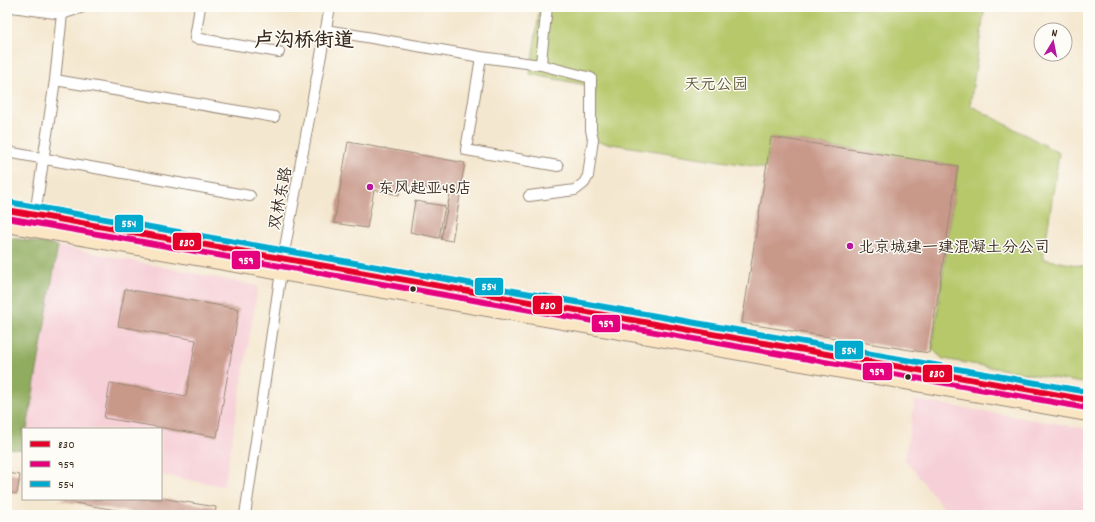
<svg xmlns="http://www.w3.org/2000/svg" width="1095" height="522" viewBox="0 0 1095 522" font-family="Dekko,'LXGW WenKai TC',sans-serif">
	<rect width="100%" height="100%" fill="#fdfcf7"/>
	<filter id="ink" filterUnits="userSpaceOnUse"><feTurbulence type="fractalNoise" baseFrequency=".025" numOctaves="2"/><feDisplacementMap in="SourceGraphic" scale="8" xChannelSelector="R" yChannelSelector="G"/><feConvolveMatrix kernelMatrix="1 2 1 2 8 2 1 2 1" color-interpolation-filters="sRGB"/></filter>
	<filter id="wash" filterUnits="userSpaceOnUse"><feTurbulence type="fractalNoise" baseFrequency=".012" numOctaves="4" result="noise"/><feDisplacementMap in="SourceGraphic" scale="16" xChannelSelector="R" yChannelSelector="G"/><feGaussianBlur stdDeviation="0.9" result="paint"/><feColorMatrix in="noise" values="0 0 0 0 0 0 0 0 0 0 0 0 0 0 0 0 0 1.4 0 .05"/><feComposite in="paint" operator="in"/></filter>
	<g filter="url(#wash)">
		<rect width="100%" height="100%" fill="#f4e7cf"/>
		<!-- built -->
		<path fill="#f6cfd7" d="M58,246L258,286L224,486L161,475V429H27Z
			M915,400L1088,429V515H949L905,459Z"/>
		<!-- green -->
		<path fill="#b6c86b" stroke="#787944" d="M540,7H985L970,105L1059,153L1043,259L1088,267V384L943,359L932,349L958,166L772,137L766,168L586,140L596,87L530,74Z"/>
		<!-- forest -->
		<path fill="#90ac5f" stroke="#666b3e" d="M7,237L58,246L27,429H23V450L7,448Z"/>
		<g id="blocks">
			<!-- building -->
			<path fill="#c89889" d="M771,137L958,166L929,353L742,323Z
				M348,142L465,163L459,194L401,184L399,195L374,190L367,228L334,223Z
				M450,194L460,196L452,241L441,239Z
				M415,201L445,206L439,238L410,232Z
				M125,289L239,309L217,437L104,418L110,383L186,396L196,340L118,326Z
				M7,473L20,475L17,494L7,492Z
				M161,498L216,507L215,515H146L57,500L161,499Z"/>
		</g>
	</g>
	<g filter="url(#ink)">
		<use href="#blocks" fill-opacity="0" stroke="#988876" stroke-width="1"/>
		<g fill="none" stroke-linecap="round" stroke-linejoin="round">
			<defs>
				<path id="street" d="M12,7L62,14L83,7
					M200,7L195,38L279,52
					M326,30L481,57L541,65L591,78V130L593,139L588,176L584,183L575,190L529,196
					M481,57L466,150L558,166
					M541,65L542,51L547,7
					M55,80L274,117
					M7,152L250,196
					M35,215L55,80L62,14
					M245,515L283,258L330,7"/>
				<path id="secondary" d="M7,210L1088,400
					M7,225L1088,414"/>
			</defs>
			<!-- street casing -->
			<use href="#street" stroke="#988876" stroke-width="12"/>
			<!-- secondary casing -->
			<use href="#secondary" stroke="#988876" stroke-width="16"/>
			<!-- street -->
			<use href="#street" stroke="#fff" stroke-width="10"/>
			<!-- secondary -->
			<use href="#secondary" stroke="#fbe6c4" stroke-width="14"/>
			<defs>
				<path id="bus-1" d="M7,210L1088,400"/>
				<path id="bus-2" d="M7,218L1087,408"/>
				<path id="bus-3" d="M8,202L1088,392"/>
			</defs>
			<!-- bus-1 casing -->
			<use href="#bus-1" stroke="#fdfcf7" stroke-width="9"/>
			<!-- bus-2 casing -->
			<use href="#bus-2" stroke="#fdfcf7" stroke-width="9"/>
			<!-- bus-3 casing -->
			<use href="#bus-3" stroke="#fdfcf7" stroke-width="9"/>
			<!-- bus-1 -->
			<use href="#bus-1" stroke="#e4002b" stroke-width="6"/>
			<!-- bus-2 -->
			<use href="#bus-2" stroke="#e5007d" stroke-width="6"/>
			<!-- bus-3 -->
			<use href="#bus-3" stroke="#00a9ce" stroke-width="6"/>
		</g>
	</g>
	<!-- markers -->
	<g fill="#b5179e" stroke="#fdfcf7" stroke-width="1.5">
		<circle cx="370" cy="187" r="4"/>
		<circle cx="850" cy="246" r="4"/>
	</g>
	<g fill="#3b2a1e" stroke="#fdfcf7" stroke-width="1.5">
		<circle cx="413" cy="289" r="3.5"/>
		<circle cx="908" cy="377" r="3.5"/>
	</g>
	<g text-anchor="middle" stroke-width="3" stroke-linejoin="round" paint-order="stroke">
		<!-- park labels -->
		<g font-size="16" fill="#605935" stroke="#fdfcf7">
			<text x="716" y="89">天元公园</text>
		</g>
		<!-- poi labels -->
		<g font-size="16" fill="#3b2a1e" stroke="#fdfcf7" text-anchor="start">
			<text x="378" y="193">东风起亚4S店</text>
			<text x="858" y="252">北京城建一建混凝土分公司</text>
		</g>
		<!-- street labels -->
		<g font-size="16" fill="#3b2a1e" stroke="#fdfcf7">
			<text transform="translate(279 198) rotate(-79)" y="6">双林东路</text>
		</g>
		<!-- district labels -->
		<g font-size="20" font-weight="bold" fill="#3b2a1e" stroke="#fdfcf7">
			<text x="304" y="46">卢沟桥街道</text>
		</g>
	</g>
	<g stroke="#fdfcf7" stroke-width="1.5">
		<rect x="114" y="214" width="30" height="19" rx="4" fill="#00a9ce"/>
		<rect x="172" y="232" width="30" height="19" rx="4" fill="#e4002b"/>
		<rect x="231" y="250" width="30" height="20" rx="4" fill="#e5007d"/>
		<rect x="474" y="277" width="30" height="19" rx="4" fill="#00a9ce"/>
		<rect x="532" y="295" width="31" height="20" rx="4" fill="#e4002b"/>
		<rect x="591" y="314" width="30" height="19" rx="4" fill="#e5007d"/>
		<rect x="834" y="340" width="30" height="20" rx="4" fill="#00a9ce"/>
		<rect x="862" y="362" width="31" height="19" rx="4" fill="#e5007d"/>
		<rect x="922" y="364" width="31" height="19" rx="4" fill="#e4002b"/>
	</g>
	<g font-size="11" text-anchor="middle" font-weight="bold" fill="#fff">
		<text x="129" y="227">554</text>
		<text x="187" y="246">830</text>
		<text x="246" y="264">959</text>
		<text x="489" y="290">554</text>
		<text x="548" y="309">830</text>
		<text x="606" y="327">959</text>
		<text x="849" y="354">554</text>
		<text x="877" y="375">959</text>
		<text x="937" y="377">830</text>
	</g>
	<!-- margin -->
	<rect width="1095" height="522" fill="none" stroke="#fdfcf7" stroke-width="24"/>
	<!-- legend -->
	<rect x="22" y="428" width="140" height="72" fill="#fdfcf7" stroke="#afa8a0"/>
	<rect x="30" y="441" width="20" height="6" fill="#e4002b" stroke="#afa8a0"/>
	<text x="58" y="448" font-size="12" fill="#3b2a1e">830</text>
	<rect x="30" y="461" width="20" height="6" fill="#e5007d" stroke="#afa8a0"/>
	<text x="58" y="468" font-size="12" fill="#3b2a1e">959</text>
	<rect x="30" y="481" width="20" height="6" fill="#00a9ce" stroke="#afa8a0"/>
	<text x="58" y="488" font-size="12" fill="#3b2a1e">554</text>
	<!-- north arrow -->
	<g transform="translate(1053 42) rotate(10)"><circle r="19" fill="#fdfcf7" stroke="#afa8a0"/>
	<path d="M0-3L7 15L0 10L-7 15Z" fill="#b5179e"/>
	<text y="-6" font-size="11" font-weight="bold" text-anchor="middle" fill="#3b2a1e">N</text>
	</g>
</svg>
